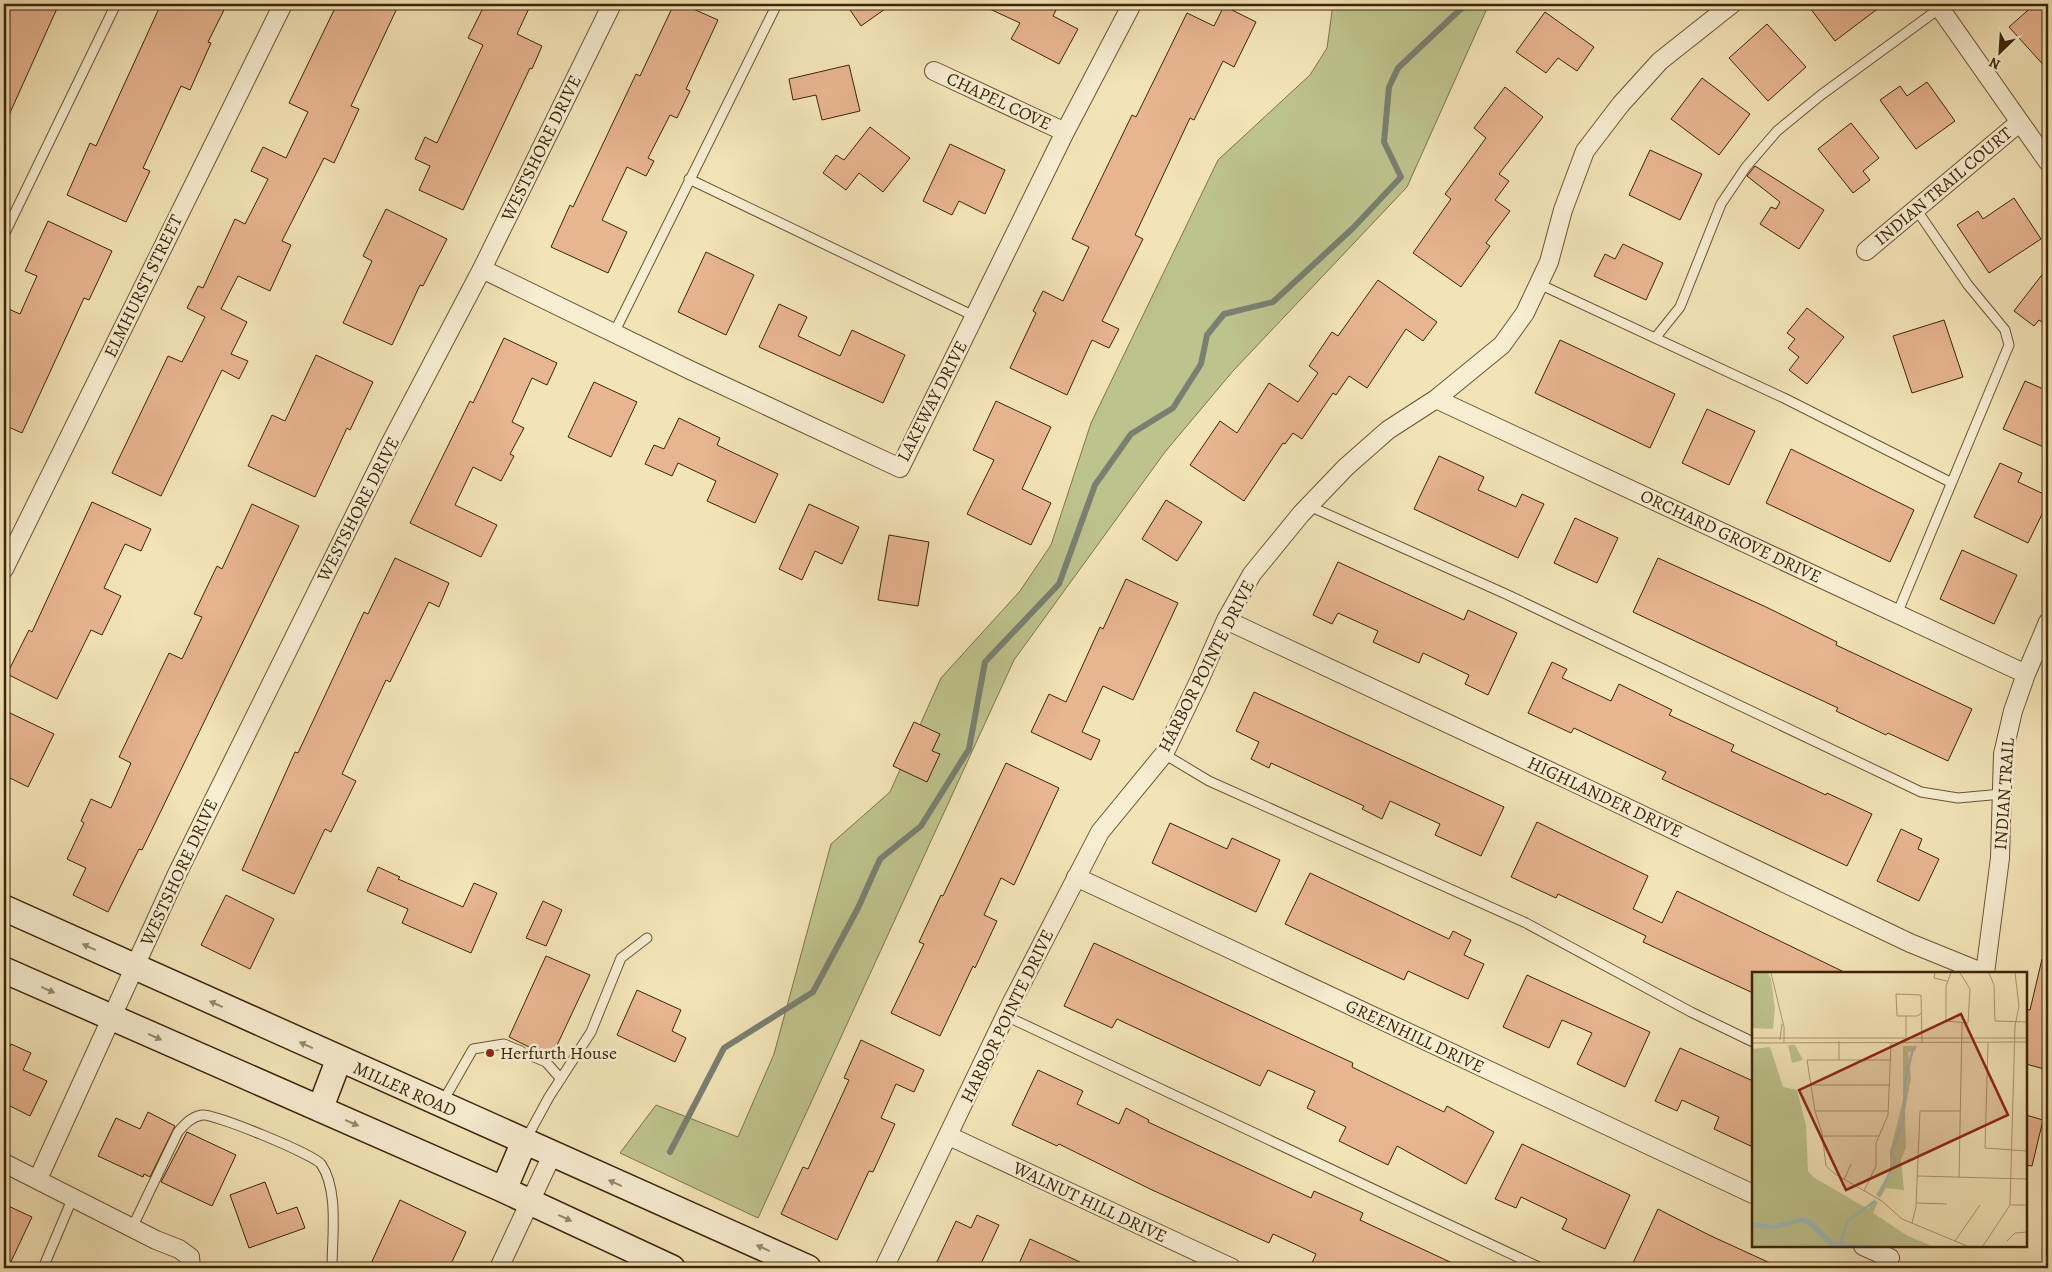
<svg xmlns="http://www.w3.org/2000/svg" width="2052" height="1272" viewBox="0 0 2052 1272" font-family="Alegreya,serif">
	<rect width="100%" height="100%" fill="#f3e4b8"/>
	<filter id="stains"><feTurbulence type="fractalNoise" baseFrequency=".004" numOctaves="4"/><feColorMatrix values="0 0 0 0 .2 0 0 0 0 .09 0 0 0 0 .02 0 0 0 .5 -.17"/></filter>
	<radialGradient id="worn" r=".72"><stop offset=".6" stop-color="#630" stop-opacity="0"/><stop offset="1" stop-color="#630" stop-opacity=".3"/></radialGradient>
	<!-- green -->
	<path fill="#bec38d" stroke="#7e744a" d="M1333,4H1489L1407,187L1233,371L1165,452L1014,660L758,1218L620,1153L656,1105L738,1137L774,1054L831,844L890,792L941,678L1020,591L1051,545L1091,423L1218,160L1310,75L1327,48Z"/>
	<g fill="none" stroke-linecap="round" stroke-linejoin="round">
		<!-- stream -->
		<path stroke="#798072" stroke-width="6" d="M670,1152L724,1048L813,992L858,908L880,859L921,826L969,749L985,662L1059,584L1095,485L1131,434L1173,408L1201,364L1207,335L1224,314L1273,302L1353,228L1401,177L1384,142L1389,87L1398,68L1466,4"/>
	</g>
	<!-- building -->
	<path fill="#e7b590" stroke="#3d2506" d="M4,4H59L4,126Z
		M161,4H227L208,42L211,43L190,90L181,86L143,168L150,171L126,222L67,195L90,143L96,146Z
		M337,4H399L351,106L359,109L334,163L324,158L282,241L291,245L270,291L238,276L221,309L247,322L231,354L248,361L239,379L222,370L161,496L112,473L168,356L182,362L205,317L187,308L198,286L203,288L235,219L245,224L268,179L251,171L263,147L286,158L308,112L289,103Z
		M485,4H531L517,34L542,46L532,69L530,68L463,210L419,190L430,166L415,159L425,137L437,143L483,45L468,38Z
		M674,4H682L718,20L686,89L690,91L677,118L670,115L648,158L654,161L646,176L627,167L602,220L627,232L608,273L551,247L570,205L573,207L636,74L640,76Z
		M846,4H892L861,26Z
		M979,4H1059L1053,16L1078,29L1059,64L1011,39L1020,23Z
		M1807,4H1884L1835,41Z
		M2035,4H2048V70L2009,27Z
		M1224,6L1256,22L1234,67L1223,61L1194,120L1190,118L1135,235L1143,239L1102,321L1119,329L1109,348L1092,340L1067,395L1010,368L1036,313L1033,311L1043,291L1063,301L1089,247L1072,239L1132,115L1136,117L1187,13L1214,26Z
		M1545,12L1594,47L1577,71L1558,58L1546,73L1516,52Z
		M1767,24L1806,67L1768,101L1729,58Z
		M849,65L860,111L822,120L816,95L793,100L789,79Z
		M1702,78L1750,114L1719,155L1671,119Z
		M1927,82L1955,121L1916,149L1880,100L1900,86L1907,96Z
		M1505,87L1543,117L1499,174L1509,181L1495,200L1510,211L1486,243L1490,246L1461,287L1413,253L1451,199L1445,194L1486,138L1474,128Z
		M1851,123L1879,158L1863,171L1870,180L1853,193L1818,149Z
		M870,127L910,158L883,192L859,173L846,190L823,173L836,155L844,160Z
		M950,144L1005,170L985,214L959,201L952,215L923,201Z
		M1650,150L1702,174L1680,220L1629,195Z
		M1755,166L1824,210L1799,249L1760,224L1771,207L1776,209L1780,202L1747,176Z
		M2014,198L2041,239L1989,273L1957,225L1978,211L1983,219Z
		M386,209L447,239L423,286L420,285L392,345L343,323L372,261L363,256Z
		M48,221L112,251L89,300L84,298L22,433L4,425V307L20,314L37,276L25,271Z
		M1623,244L1663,263L1646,300L1594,276L1605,254L1615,259Z
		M706,252L754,275L726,335L678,312Z
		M2048,267V326L2039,320L2034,326L2014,311Z
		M1378,280L1437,322L1423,341L1406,329L1367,388L1349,376L1336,395L1333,393L1302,439L1293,433L1285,444L1283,443L1244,501L1190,465L1220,421L1237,433L1269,383L1298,402L1318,373L1309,366L1332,332L1338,336Z
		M779,304L807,317L798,336L840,356L852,330L905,355L883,403L759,347Z
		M1807,308L1844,337L1807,384L1789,370L1799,357L1788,348L1795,339L1787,333Z
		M1944,320L1963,377L1912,393L1893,336Z
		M504,338L557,363L547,385L532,378L512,422L524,428L510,454L514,456L501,481L473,467L455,505L497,525L481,557L410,523L470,401L473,403Z
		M1560,340L1675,394L1650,448L1535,393Z
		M316,355L373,382L350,430L347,428L315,497L248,466L272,415L285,421Z
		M2025,381L2048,391V449L2003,429Z
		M594,382L637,402L611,457L568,437Z
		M996,401L1051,427L1022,489L1051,503L1031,545L967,514L994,460L973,450Z
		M1707,409L1755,431L1729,485L1682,463Z
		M679,418L720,438L717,445L778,474L755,523L707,501L716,481L678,463L672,476L645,464L654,445L664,449Z
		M1791,449L1914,510L1890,562L1766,503Z
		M1439,456L1484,477L1478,490L1516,507L1522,494L1544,504L1518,558L1414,509Z
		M2000,463L2022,473L2018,482L2048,496V502L2028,543L1974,517Z
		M1166,500L1202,522L1177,561L1142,539Z
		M92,502L151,529L141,551L125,544L104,588L121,596L102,635L91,630L57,699L7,674L29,630L32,632Z
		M252,504L299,526L142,850L139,849L108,912L73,895L86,868L67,859L84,823L81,821L91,799L111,808L131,763L119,757L169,653L182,659L202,617L194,614L217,566L222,569Z
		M809,504L859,527L842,564L815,551L802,580L779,569Z
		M1575,518L1618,538L1597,583L1554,563Z
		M889,535L929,542L918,606L878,600Z
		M1962,550L2017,575L1994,624L1940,599Z
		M395,558L449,583L439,607L429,602L390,682L386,680L342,774L356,781L331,832L325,829L294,894L242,870L295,752L298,753L364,612L368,614Z
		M1658,558L1766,607L1837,642L1836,645L1972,709L1948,761L1888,733L1886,735L1836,711L1838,708L1633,612Z
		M1338,562L1464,620L1468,610L1517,633L1488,695L1465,684L1469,675L1423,653L1419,663L1373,642L1378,631L1338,613L1332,624L1313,615Z
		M1126,579L1178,603L1133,700L1103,686L1082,732L1100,740L1091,760L1031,732L1049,694L1066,702L1100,627L1103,629Z
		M1552,662L1567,669L1562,678L1611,701L1619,684L1672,710L1669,715L1734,745L1731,751L1826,795L1827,793L1872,814L1847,866L1662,779L1666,772L1574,728L1571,733L1528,713Z
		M1254,692L1504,807L1481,856L1435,835L1440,824L1390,801L1382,819L1362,809L1364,806L1271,763L1269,768L1251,759L1259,742L1236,731Z
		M10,713L54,734L28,787L4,775V725Z
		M914,722L940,734L932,751L940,754L927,782L893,766Z
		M1006,763L1059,788L1014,885L1001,878L984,915L997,921L975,968L973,966L940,1036L891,1013L924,944L919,942L941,895L943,896Z
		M1537,822L1648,876L1633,909L1662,923L1677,891L1846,973H1753V993L1643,942L1646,936L1558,894L1556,898L1511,877Z
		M1170,823L1227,849L1232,838L1280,860L1256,912L1152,863Z
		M1901,829L1922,839L1918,849L1939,859L1919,901L1877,881Z
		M378,867L400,877L398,879L463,907L474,883L497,893L471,953L402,923L408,909L367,891Z
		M1310,873L1449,939L1453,931L1471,940L1464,955L1484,964L1468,999L1408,971L1404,980L1285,924Z
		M226,895L274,919L250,969L201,945Z
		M543,901L562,910L546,946L526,938Z
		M1094,943L1353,1063L1352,1067L1444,1112L1447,1106L1494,1132L1466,1184L1397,1146L1388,1165L1339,1141L1346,1127L1307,1108L1315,1091L1268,1070L1260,1086L1117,1019L1112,1028L1064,1006Z
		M546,956L590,975L551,1058L509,1037Z
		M2042,959L2048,960V1070L2026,1064V1009L2030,1010Z
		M1527,975L1650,1032L1625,1087L1577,1064L1592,1033L1562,1020L1549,1048L1503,1027Z
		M637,990L681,1010L672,1031L686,1038L675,1062L617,1035Z
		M861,1040L924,1070L914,1092L896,1084L881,1118L895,1124L873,1172L869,1171L837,1240L781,1214L803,1167L808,1169L849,1080L844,1078Z
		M11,1044L31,1053L23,1070L47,1081L30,1116L4,1103V1059Z
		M1680,1048L1753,1081V1147L1714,1129L1719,1117L1682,1100L1677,1111L1655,1101Z
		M1038,1070L1083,1091L1077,1104L1119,1124L1126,1108L1149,1120L1148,1122L1311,1198L1314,1191L1363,1213L1360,1220L1463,1268H1324L1312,1263L1316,1254L1273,1234L1269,1243L1150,1189L1059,1144L1057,1146L1012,1125Z
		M148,1112L175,1126L150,1177L144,1174L143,1177L98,1156L116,1118L140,1129Z
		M2026,1115L2043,1120L2032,1166L2026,1165Z
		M187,1132L236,1155L212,1206L161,1182Z
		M1522,1144L1630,1195L1605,1249L1562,1229L1567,1219L1521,1197L1516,1208L1495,1199Z
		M265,1182L277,1214L297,1207L305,1228L249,1248L230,1195Z
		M400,1200L466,1232L449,1268H369Z
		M4,1204L32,1217L8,1268H4Z
		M1658,1209L1709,1235L1781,1268H1644L1633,1263Z
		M977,1215L999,1225L979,1268H934L956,1221L971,1228Z
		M1030,1239L1093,1268H1017Z"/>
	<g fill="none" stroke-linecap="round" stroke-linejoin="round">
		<defs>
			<path id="lane" d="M689,179L974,316
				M4,235L116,4
				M1539,284L1786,399L1950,482
				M614,333L777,4
				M1656,337L1680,307L1721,204L1746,167L1777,131L1821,95L1940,8
				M1309,506L1508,595L1921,792L1958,798L2002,794
				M1897,614L2009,345L2005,330L1968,285L1916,209
				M1164,754L1209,781L1526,923L1691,1012L1753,1042
				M1006,1016L1541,1268
				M534,1057L546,1062L561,1079
				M442,1103L473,1049L504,1044L521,1051
				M525,1141L549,1097L591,1032L621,958L647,938
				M132,1228L178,1132C185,1124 191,1117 202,1115C213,1113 313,1154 321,1164C339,1190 332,1237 332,1268
				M43,1268L73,1197"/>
			<path id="street" d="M1937,4L2048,162
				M934,71L1065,132
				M1866,251L2020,122
				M482,269L692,371L900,468L1065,132L1132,4
				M1436,399L2026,674
				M4,569L283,4
				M1226,620L1573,782L1910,943L1984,973
				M1076,877L1753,1194
				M1985,973L2000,858L2003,754L2013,711L2026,674L2048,622
				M949,1136L1232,1268
				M4,1163L156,1240L179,1249L190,1257L191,1268
				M38,1179L177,874L390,444L482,269L612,4
				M1863,1246L1890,1258
				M499,1268L552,1155
				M884,1268L1011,1004L1100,832L1164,754L1199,681L1226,620L1252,574L1301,514L1346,467L1388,430L1436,399L1502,345L1525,313L1549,262L1563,210L1585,151L1621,104L1660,61L1732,4"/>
			<path id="secondary" d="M4,908L808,1268
				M4,970L500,1188L672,1268
				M320,1109L339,1059
				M504,1189L524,1142"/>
		</defs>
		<!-- lane casing -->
		<use href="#lane" stroke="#6a5532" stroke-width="11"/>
		<!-- street casing -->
		<use href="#street" stroke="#6a5532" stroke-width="20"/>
		<!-- secondary casing -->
		<use href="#secondary" stroke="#3d2506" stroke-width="28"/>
		<!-- lane -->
		<use href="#lane" stroke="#f7edd1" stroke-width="9"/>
		<!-- street -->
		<use href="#street" stroke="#f7edd1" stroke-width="18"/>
		<!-- secondary -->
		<use href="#secondary" stroke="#f7edd1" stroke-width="25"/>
	</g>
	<!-- one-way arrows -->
	<defs><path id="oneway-solid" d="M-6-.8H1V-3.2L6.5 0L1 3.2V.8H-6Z" transform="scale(1.25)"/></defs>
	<g fill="#9a896c">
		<use href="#oneway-solid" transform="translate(89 947) rotate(-155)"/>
		<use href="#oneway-solid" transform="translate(48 990) rotate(24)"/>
		<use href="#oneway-solid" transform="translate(216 1004) rotate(-156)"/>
		<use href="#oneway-solid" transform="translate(155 1037) rotate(24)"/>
		<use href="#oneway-solid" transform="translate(306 1045) rotate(-156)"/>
		<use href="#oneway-solid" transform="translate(352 1123) rotate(24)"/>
		<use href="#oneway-solid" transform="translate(615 1183) rotate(-156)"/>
		<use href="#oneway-solid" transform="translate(565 1218) rotate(25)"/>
		<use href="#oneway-solid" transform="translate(763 1248) rotate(-156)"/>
	</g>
	<!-- markers -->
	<circle fill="#8f2418" stroke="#f7edd1" stroke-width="2" cx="490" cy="1053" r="5"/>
	<g text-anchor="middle" stroke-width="5" stroke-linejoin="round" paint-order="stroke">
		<!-- street labels -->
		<g font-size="18" fill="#3d2506" stroke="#f7edd1">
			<text transform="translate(999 101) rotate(25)" y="6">CHAPEL COVE</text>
			<text transform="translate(541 148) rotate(-64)" y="6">WESTSHORE DRIVE</text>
			<text transform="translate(1943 186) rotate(-40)" y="6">INDIAN TRAIL COURT</text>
			<text transform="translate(143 286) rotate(-64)" y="6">ELMHURST STREET</text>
			<text transform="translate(932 401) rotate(-63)" y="6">LAKEWAY DRIVE</text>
			<text transform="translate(358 509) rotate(-63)" y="6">WESTSHORE DRIVE</text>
			<text transform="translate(1731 536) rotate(25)" y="6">ORCHARD GROVE DRIVE</text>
			<text transform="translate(1206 666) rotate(-63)" y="6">HARBOR POINTE DRIVE</text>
			<text transform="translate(2004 794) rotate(-86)" y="6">INDIAN TRAIL</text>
			<text transform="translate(1605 797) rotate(25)" y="6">HIGHLANDER DRIVE</text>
			<text transform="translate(179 872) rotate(-65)" y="6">WESTSHORE DRIVE</text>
			<text transform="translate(1007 1016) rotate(-64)" y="6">HARBOR POINTE DRIVE</text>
			<text transform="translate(1415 1036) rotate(25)" y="6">GREENHILL DRIVE</text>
			<text transform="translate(405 1089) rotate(24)" y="6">MILLER ROAD</text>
			<text transform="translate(1090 1202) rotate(25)" y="6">WALNUT HILL DRIVE</text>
		</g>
		<!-- poi labels -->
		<g font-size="18" fill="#3d2506" stroke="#f7edd1" text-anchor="start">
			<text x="500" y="1059">Herfurth House</text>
		</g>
	</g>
	<!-- overview -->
	<g transform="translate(1752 972)">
		<rect width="275" height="275" fill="#f3e4b8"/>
		<path d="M0,1H16L19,7L23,36L21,57L0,56ZM36,73H43L51,88L40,91ZM151,74H165L163,79L156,80L159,106L153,138L154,175L149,188L152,218L134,216L128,226L124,223L138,199V180L151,128ZM18,75L31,115L45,118L54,153L56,199L61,205L116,237L122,228L126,230L121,241L156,264L180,274H0V77Z" fill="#bec38d"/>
		<path d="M52,245L60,248L82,270L131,274H78L55,252L48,250L24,257L0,256V250L20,253Z" fill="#a1bcba"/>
		<path fill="none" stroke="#a1bcba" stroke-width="2.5" d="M127,224L143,189L139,180L151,150L153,111L161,76M89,270L95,249L123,229"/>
		<path fill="none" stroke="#aa9871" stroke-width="1" d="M19,1L32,55V70M183,1L182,6L195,9M199,1L194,14V49L216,51L218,17L208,1M237,1L242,13L243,49L275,50M169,41L166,44H145L144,22L169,23L170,71M154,65V44M0,66H275M28,68L30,52M0,71L275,70M236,71L233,176L275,179M87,88V69M139,88H55L63,139L70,161L74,194L83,202L130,229L150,247L215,274M60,113H138M63,139H136M71,164H127M166,204L275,207M207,205L210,51M92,208L99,192M112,219L124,194V171L136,143L139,71M164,231L195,232M259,233H275M160,251L164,235L168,139H208M203,269L228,233M255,269L263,261L275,260M231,274L258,233L263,54L267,34L263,1"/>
		<path fill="#8f2418" fill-opacity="0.15" stroke="#8f2418" stroke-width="2.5" d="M209,42L256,143L94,218L47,118Z"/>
		<rect width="275" height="275" fill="none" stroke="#3d2506" stroke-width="2.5"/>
	</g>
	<!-- margin -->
	<rect width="2052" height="1272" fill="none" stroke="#f3e4b8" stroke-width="20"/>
	<rect x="5" y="5" width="2042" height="1262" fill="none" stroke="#3d2506" stroke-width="2.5"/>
	<rect x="10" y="10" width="2032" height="1252" fill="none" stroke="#3d2506"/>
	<!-- north arrow -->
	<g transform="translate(2000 52) rotate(205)" stroke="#f7edd1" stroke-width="4" paint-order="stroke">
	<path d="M0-4L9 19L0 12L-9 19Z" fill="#3d2506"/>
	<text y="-8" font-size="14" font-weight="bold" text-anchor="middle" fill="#3d2506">N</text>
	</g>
	<rect width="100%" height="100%" filter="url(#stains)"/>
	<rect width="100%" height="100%" fill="url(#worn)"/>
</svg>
